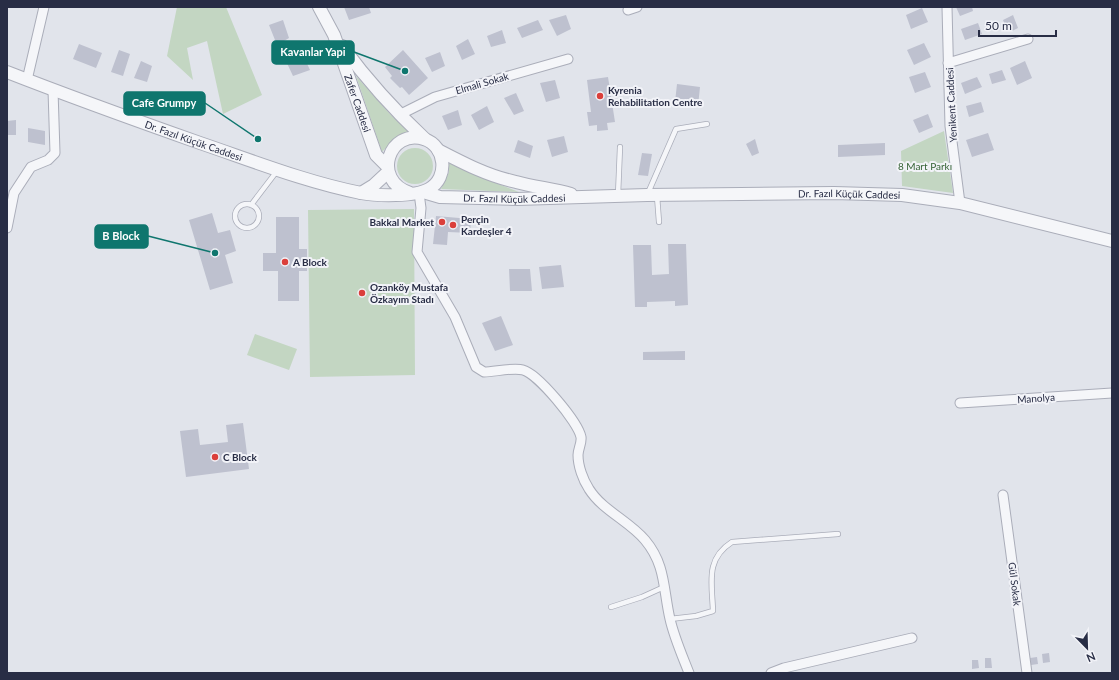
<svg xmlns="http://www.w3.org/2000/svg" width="1119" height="680" viewBox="0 0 1119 680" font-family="Lato,sans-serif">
	<rect width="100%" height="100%" fill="#e1e4eb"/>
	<!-- green -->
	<path fill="#c3d6c2" d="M177,7H226L262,95L223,114L207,41L187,48L193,80L167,56Z
		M356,76L390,114L409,132L395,138L382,152Z
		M944,131L953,193L902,186L901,151Z
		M397 166a18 18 0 1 1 36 0a18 18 0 1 1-36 0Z
		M449,163L470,173L519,192L441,189L449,172Z
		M414,209L415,375L310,377L308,210Z
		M255,334L297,349L289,370L247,355Z"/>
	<!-- building -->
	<path fill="#bec1cf" d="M344,7H369L371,13L349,20Z
		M956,7H972L973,11L960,16Z
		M922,8L928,22L911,29L906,15Z
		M566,15L571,29L557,36L549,20Z
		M1013,15L1018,28L1012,31L1009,25L1006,27L1003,20Z
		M283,20L289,38L277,45L269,25Z
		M538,20L543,30L522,38L517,28Z
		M978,23L982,34L965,40L961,29Z
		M502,30L506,43L491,47L487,36Z
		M468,39L475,54L462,60L456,46Z
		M924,43L931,57L914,65L907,50Z
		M79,44L102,53L96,68L73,59Z
		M119,50L130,54L123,76L111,72Z
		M403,50L428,78L409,95L402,87L400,88L390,78L392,76L385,67Z
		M440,52L445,66L432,72L425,58Z
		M302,53L310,70L293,76L285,59Z
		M141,61L152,66L147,82L134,78Z
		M1025,61L1032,78L1017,85L1010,68Z
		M1002,70L1006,80L992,84L989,74Z
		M925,72L931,87L915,93L909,77Z
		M608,77L615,122L607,123L608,130L597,131V125L589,126L587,112H591L587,80Z
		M977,77L982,87L965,94L961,83Z
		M555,80L560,98L546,102L540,83Z
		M677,84L700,87L698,106L675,102Z
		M516,93L524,111L514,115L504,98Z
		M981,102L984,112L969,117L966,106Z
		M487,106L494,122L479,130L471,115Z
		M458,110L462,125L448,130L442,116Z
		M928,114L933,127L919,133L913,120Z
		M16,120V135H7V121Z
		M28,128L45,131V145L28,142Z
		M988,133L994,150L972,157L966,140Z
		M564,136L568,152L552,157L547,140Z
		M755,139L759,153L752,156L746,144Z
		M518,140L533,146L530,158L514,152Z
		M885,143V155L838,157V145Z
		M642,153L652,154L648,176L638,175Z
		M212,213L218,233L230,230L236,251L225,255L233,283L210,290L189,220Z
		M436,216L471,219L470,233L448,232L447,245L433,244Z
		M276,217H299V249H307V271H299V301H278V271H263V253H276Z
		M668,244H686L688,305L675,306V301L647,302V307H635L633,245H651L652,275L669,274Z
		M561,265L564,287L542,289L539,267Z
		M509,269H530L532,291H510Z
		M501,316L513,345L495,351L482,323Z
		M685,351V360H643V352Z
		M243,423L249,469L186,477L180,431L198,429L200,445L228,442L226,425Z
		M1049,653L1050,662L1043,663L1042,654Z
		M1037,657L1038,664L1031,665L1030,658Z
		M985,658H991L992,668H985Z
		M972,660H978L979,668L972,669Z"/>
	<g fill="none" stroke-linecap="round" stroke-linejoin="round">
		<defs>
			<path id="service" d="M648,193L676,129L707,124
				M618,195L620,147
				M657,196L659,222
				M235 216a12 12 0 1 1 24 0a12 12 0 1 1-24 0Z
				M251,205L277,171
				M611,607L642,597L664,587
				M670,619L696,616L713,611C712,583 705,559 732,542L838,534"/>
			<path id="minor" d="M947,7L950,126L960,203
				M628,10L637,7
				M948,63L1028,39
				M27,80L44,7
				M399,115L435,97L568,59
				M419,193L421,208L417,252L455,317L476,367L484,372C494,372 514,367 523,370C538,374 578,422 581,437C582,443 578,449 578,455C578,466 583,480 589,489C602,510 629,521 645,540C666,565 663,589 670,619C674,637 682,655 689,673
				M7,228L14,193L31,167L48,160L55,153L53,90
				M960,403L1112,393
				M1003,495L1027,673
				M771,673L784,668L912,638"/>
			<g id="tertiary">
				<path id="s1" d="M319,7L334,35L376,155L388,167"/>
				<path d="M342,46C367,80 394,110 425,139"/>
				<path id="s2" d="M7,72C71,97 135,120 200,143C253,161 306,182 361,193C377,196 415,197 429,189C449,178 446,146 424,139C389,128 371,180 410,193"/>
				<path d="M438,150C463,163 488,176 516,182C534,187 553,189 571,194"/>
				<path id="s3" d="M423,192L440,197L517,199L647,195L834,193L902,195L960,203L1112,241"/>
				<path d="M361,193L374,185L388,172"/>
			</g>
		</defs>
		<!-- service casing -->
		<use href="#service" stroke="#aaadb9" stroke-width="6"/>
		<!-- minor casing -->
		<use href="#minor" stroke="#aaadb9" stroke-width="11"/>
		<!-- tertiary casing -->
		<use href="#tertiary" stroke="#aaadb9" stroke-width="14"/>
		<!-- service -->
		<use href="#service" stroke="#f5f6f9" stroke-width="4.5"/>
		<!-- minor -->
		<use href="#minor" stroke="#f5f6f9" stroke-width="9"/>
		<!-- tertiary -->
		<use href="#tertiary" stroke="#f5f6f9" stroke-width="12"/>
	</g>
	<!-- markers -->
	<g fill="#db3f3b" stroke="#f2f3f8" stroke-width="1.5">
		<circle cx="600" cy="96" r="4"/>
		<circle cx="442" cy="222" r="4"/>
		<circle cx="453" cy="225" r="4"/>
		<circle cx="285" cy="262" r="4"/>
		<circle cx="362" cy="293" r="4"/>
		<circle cx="215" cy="457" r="4"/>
	</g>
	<g text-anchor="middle" stroke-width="4" stroke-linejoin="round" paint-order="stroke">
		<!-- street labels -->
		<g font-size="10" fill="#282d45" stroke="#f2f3f8">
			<text transform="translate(482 83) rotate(-16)" y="4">Elmali Sokak</text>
			<text dy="4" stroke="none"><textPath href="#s1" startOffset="104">Zafer Caddesi</textPath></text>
			<text transform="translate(951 105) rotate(-93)" y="4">Yenikent Caddesi</text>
			<text dy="4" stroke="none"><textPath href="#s2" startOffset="199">Dr. Fazıl Küçük Caddesi</textPath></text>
			<text dy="4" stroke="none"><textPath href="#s3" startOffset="427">Dr. Fazıl Küçük Caddesi</textPath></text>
			<text dy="4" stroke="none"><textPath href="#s3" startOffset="92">Dr. Fazıl Küçük Caddesi</textPath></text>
			<text transform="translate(1036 398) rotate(-4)" y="4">Manolya</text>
			<text transform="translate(1015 584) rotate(83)" y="4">Gül Sokak</text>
		</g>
		<!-- poi labels -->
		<g font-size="10" font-weight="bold" fill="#282d45" stroke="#f2f3f8" text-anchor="start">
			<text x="608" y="94">Kyrenia<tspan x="608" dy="12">Rehabilitation Centre</tspan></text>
			<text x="461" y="223">Perçin<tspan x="461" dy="12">Kardeşler 4</tspan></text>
			<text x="434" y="226" text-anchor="end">Bakkal Market</text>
			<text x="293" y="266">A Block</text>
			<text x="370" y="291">Ozanköy Mustafa<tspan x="370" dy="12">Özkayım Stadı</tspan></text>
			<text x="223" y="461">C Block</text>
		</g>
		<!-- park labels -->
		<g font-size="10" fill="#346234" stroke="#f2f3f8">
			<text x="925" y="170">8 Mart Parkı</text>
		</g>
	</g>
	<!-- callouts -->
	<path fill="none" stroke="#0f766e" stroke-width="1.5" d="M405 71L354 52M258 139L205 103M215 253L148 236"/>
	<g fill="#0f766e" stroke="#f2f3f8" stroke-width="1.5">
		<circle cx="405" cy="71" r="4"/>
		<circle cx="258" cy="139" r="4"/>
		<circle cx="215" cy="253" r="4"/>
	</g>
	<g fill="#0f766e" stroke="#0f766e" stroke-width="1.5">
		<rect x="272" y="41" width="82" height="23" rx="4"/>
		<rect x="124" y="92" width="81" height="23" rx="4"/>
		<rect x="95" y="225" width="53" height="23" rx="4"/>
	</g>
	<g font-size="11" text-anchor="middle" font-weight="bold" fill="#fff">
		<text x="313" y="56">Kavanlar Yapi</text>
		<text x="164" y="107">Cafe Grumpy</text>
		<text x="121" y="240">B Block</text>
	</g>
	<!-- border -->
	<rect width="1119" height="680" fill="none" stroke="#282d45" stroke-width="16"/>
	<!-- north arrow -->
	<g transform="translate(1087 648) rotate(157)" stroke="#f2f3f8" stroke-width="3" paint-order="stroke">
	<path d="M0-3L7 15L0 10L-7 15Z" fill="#282d45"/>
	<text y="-6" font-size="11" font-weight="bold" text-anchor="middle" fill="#282d45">N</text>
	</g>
	<!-- scale -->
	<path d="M979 30v6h77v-6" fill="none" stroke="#282d45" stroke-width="2"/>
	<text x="985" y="30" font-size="12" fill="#282d45" stroke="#f2f3f8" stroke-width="3" paint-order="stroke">50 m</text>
</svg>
